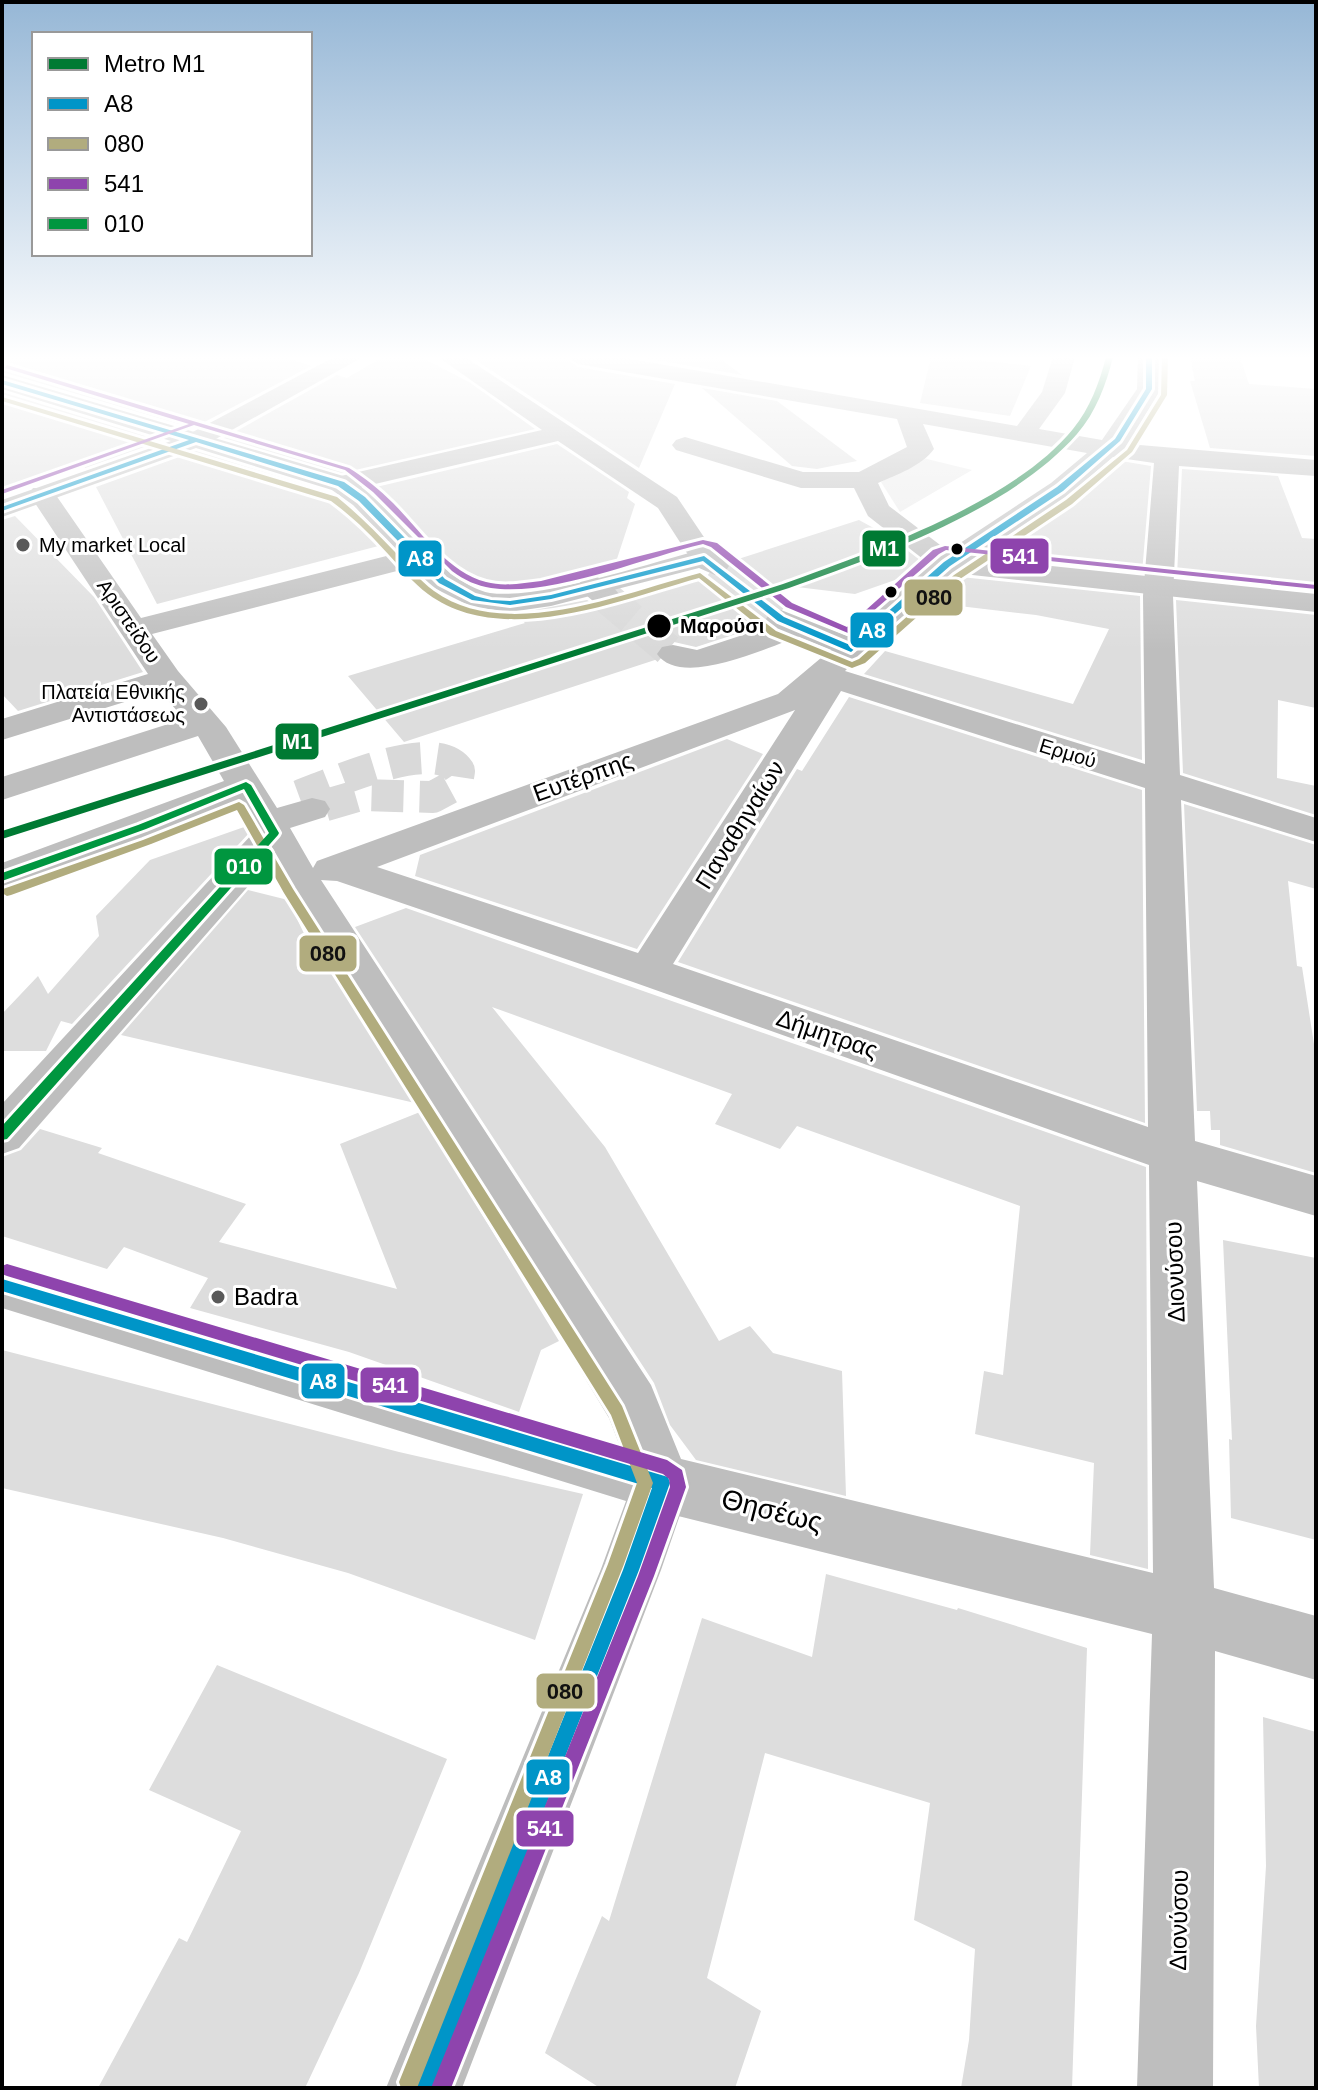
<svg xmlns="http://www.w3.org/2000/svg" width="1318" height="2090" viewBox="0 0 1318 2090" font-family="Arial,sans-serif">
	<rect width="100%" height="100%" fill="#fff"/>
	<!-- green -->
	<path fill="#eaeaea" d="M923,458L972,470L900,512L881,482Z"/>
	<!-- building -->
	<path fill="#ddd" d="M2,357H285L311,366L193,428L2,372Z
		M383,357H421L469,382L535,429L342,473L224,438L337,375L347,378Z
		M477,357H564L578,367L675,384L639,468L477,361Z
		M639,357H718L742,375Z
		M931,357H948L1031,366L1010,416L920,403Z
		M1190,357H1240L1249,384L1316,389V456L1210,448L1190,381H1195Z
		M702,388L777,401L857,461L817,469L792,466Z
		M2,392L161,441L85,468L82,460L2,490Z
		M557,444L629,492L627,498L635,504L613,571L592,573L578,580L537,588L512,591L481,588L416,536L368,489Z
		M196,451L331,493L351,507L386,544L157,604L96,487Z
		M1115,460L1151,466L1142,573L984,556L1071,498Z
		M1182,469L1278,476L1302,538L1316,539V591L1177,576Z
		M15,516L94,597L143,672L18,711L2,694V520Z
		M859,520L890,537L925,564L915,573L855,594L772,584L764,625L696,647L674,642L661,644L654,654L658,659L404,742L348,676L525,623L514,614L587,600L599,607H619L625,598L622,594L699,571L714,578L726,575L732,566L729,562Z
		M961,577L1140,596L1142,760L864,674L885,651L1073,704L1109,629L1036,615L934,603Z
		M1176,600L1316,615V708L1278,700L1277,778L1316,786V815L1183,773Z
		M849,697L1142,790L1145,1123L678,962L797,769L802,771Z
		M727,739L763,754L637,949L415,876L420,855Z
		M1184,804L1316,845V889L1288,881L1297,966L1302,967L1316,1057V1173L1220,1145V1130H1211L1210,1111H1197Z
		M247,826L250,832L72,1024L61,1021L46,1051H2V1014L38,976L48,994L99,936L96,916L150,860Z
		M248,890L288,900L309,944L317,941L415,1103L121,1035Z
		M406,908L1146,1167L1148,1569L1090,1555L1094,1463L975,1434L984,1371L1003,1375L1020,1206L797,1126L780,1149L715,1124L732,1094L492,1007L605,1147L719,1341L750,1326L773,1353L842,1371L846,1496L696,1460L670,1425L654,1383L355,927Z
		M420,1112L559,1341L541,1350L519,1412L349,1352L190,1308L208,1278L124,1247L107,1269L2,1236V1157L21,1150L40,1129L102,1148L98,1153L246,1204L219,1242L397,1289L340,1144Z
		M1223,1240L1316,1258V1540L1231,1518L1229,1439L1232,1440Z
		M2,1350L399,1452L583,1494L535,1640L348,1573L223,1538L2,1488Z
		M826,1574L957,1610L958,1608L1087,1648L1072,2088H961L969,2040L975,1949L914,1920L930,1803L765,1753L707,1978L761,2011L735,2088H600L545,2053L602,1916L609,1921L702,1618L812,1657Z
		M217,1665L447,1759L359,1973L305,2088H98L179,1938L187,1942L241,1831L149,1790Z
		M1263,1717L1316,1732V2088H1259L1256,2026L1266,1866Z"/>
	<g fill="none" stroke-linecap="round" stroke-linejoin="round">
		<!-- minor-tunnel -->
		<path stroke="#d9d9d9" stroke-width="32" stroke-dasharray="32 16" stroke-linecap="butt" d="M607,598L673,654
			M299,796C332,784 435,735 459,771L457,784L433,797L361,795L312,809"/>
		<!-- major-tunnel -->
		<path stroke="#d9d9d9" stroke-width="32" stroke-dasharray="32 16" stroke-linecap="butt" d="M715,566L781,619"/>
		<!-- minor -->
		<path fill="#bebebe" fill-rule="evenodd" d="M334,357H363L205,445H187L184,440L187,435Z
			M438,357H465L677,497L718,558L714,564L704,567L694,564L658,508L558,441L341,492L332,490L328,484L332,478L542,430Z
			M567,357H619L1017,426L1042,392L1053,357H1075L1065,393L1039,429L1102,440L1137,389L1138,357H1160L1161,389L1128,444L1316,460V476L1179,466L1173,596L1180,775L1316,818V842L1181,800L1195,1141L1316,1176V1216L1197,1181L1214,1588L1316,1616V1680L1215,1651L1213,2088H1137L1152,1634L662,1512L642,1503L609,1418L271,860L19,1148L2,1154V1104L254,832L236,802L155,835L2,890V863L224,781L198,736L2,800V777L184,719L160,691L2,740V719L148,674L29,494L33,488H51L141,618L418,548L428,551L432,557L428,563L152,634L178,671L226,727L277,808L312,798L325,801L330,809L325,817L290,828L313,868L317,861L778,694L840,642L851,640L862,642L867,649L845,671L1145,764L1143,596L1154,463L1113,457L1069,495L957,570L947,573L937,570L868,516L854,488H801L676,450L672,445L676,440L685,437L803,472H859L907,447L897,419L578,364ZM923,424L1087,453L1051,483L948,551L889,506L878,483C896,475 922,466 934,449ZM841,691L1145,788L1148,1127L673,964ZM795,710L638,953L377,867ZM321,880L337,881L633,982L1149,1165L1153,1573L681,1459L651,1385Z
			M593,576C606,579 614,587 622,598L618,604C599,609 589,600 578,585L583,579Z
			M795,618L806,620L810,627L806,634C772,645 682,690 657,654L662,647L673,645L697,650Z"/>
		<!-- major -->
		<path fill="#bdbdbd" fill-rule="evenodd" d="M2,375L350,478C389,506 415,546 452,574C462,582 478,591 490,593C542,600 649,563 704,549L714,552L729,566L725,572L715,575L699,568L551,606L510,612L472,607L432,587L353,505L332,490L196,448L2,517V500L171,441L2,389Z
			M947,555L1316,594V612L954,573L862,656L851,658L770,625L766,619L770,613L781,610L847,636L937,558Z
			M2,1262L682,1463L691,1483L661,1570L462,2088H386L601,1569L626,1501L2,1308Z"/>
		<defs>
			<path id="bus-1" d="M1146,357H1152V389L1120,441L1063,491L950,566L851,652L778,621L703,561L551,599L510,605L472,600L439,583L359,501L338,486L196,442L2,511V507L189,440L2,384V380L344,482L365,497L445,579L475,596L491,600L510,601L551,595L704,556L784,617L850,645L944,562L1057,487L1115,439L1146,389Z
				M2,1279L668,1477L670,1483L639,1570L434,2088H414L623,1570L652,1488L2,1291Z"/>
			<path id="bus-2" d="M1162,357H1168L1167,395L1132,452L1072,504L960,579L865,663L852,668L770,635L699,578C620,600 502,649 428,594C413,583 401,568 389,555C371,535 353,517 331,501L2,401V397L337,497C358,514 376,532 395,552C407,565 419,580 434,591C506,643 623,593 700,573L776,631L852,662L859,659L954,575L1066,500L1127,450L1161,395Z
				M239,802L244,805L293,889L622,1406L653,1483L624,1564L417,2088H401L399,2082L608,1564L637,1483L611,1415L284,893L237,810L151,844L11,895L7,896L2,893L3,889L143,840Z"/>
			<path id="bus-3" d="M7,365L349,468C365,478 379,489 393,503C420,530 447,572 486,582C504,587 523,583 541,581L703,540L717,543L792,603L847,627L933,550L945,546L1316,585V589L946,550L939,554L848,633L786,607L711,547L703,544C643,558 551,597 491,588C477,586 464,580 452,571L373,492L345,470L194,425L2,494V490L189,424L5,368Z
				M7,1264L667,1460L682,1470L686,1487L654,1576L451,2088H431L638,1576L670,1487L669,1479L663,1474L7,1276L2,1274V1266Z"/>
			<path id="bus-4" d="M246,782L251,785L279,833L278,835L7,1139L2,1140V1126L269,833L244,789L146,829L2,881V873L138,825Z"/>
		</defs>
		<!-- bus-1 casing -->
		<use href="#bus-1" stroke="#fff" stroke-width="6"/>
		<!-- bus-2 casing -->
		<use href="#bus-2" stroke="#fff" stroke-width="6"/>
		<!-- bus-3 casing -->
		<use href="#bus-3" stroke="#fff" stroke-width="6"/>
		<!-- bus-4 casing -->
		<use href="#bus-4" stroke="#fff" stroke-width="6"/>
		<!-- bus-1 -->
		<use href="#bus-1" fill="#0095c8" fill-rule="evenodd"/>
		<!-- bus-2 -->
		<use href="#bus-2" fill="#b1ac7e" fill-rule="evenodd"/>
		<!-- bus-3 -->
		<use href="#bus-3" fill="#8e44ad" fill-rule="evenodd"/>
		<!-- bus-4 -->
		<use href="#bus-4" fill="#00963f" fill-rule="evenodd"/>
		<defs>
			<path id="metro-1" d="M1106,357H1113C1106,385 1096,412 1077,434C1010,510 883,554 789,588L2,839V831L783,584C871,552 1013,503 1073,429C1090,408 1099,384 1106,357Z"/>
		</defs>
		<!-- metro-1 casing -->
		<use href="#metro-1" stroke="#fff" stroke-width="6"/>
		<!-- metro-1 -->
		<use href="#metro-1" fill="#007a33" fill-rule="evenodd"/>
	</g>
	<!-- sky -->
	<linearGradient id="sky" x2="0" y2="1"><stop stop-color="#96b7d6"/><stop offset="0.55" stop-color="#fff"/><stop offset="1" stop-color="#fff" stop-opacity="0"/></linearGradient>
	<rect width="1318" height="650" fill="url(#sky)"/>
	<!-- markers -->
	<g fill="#595959" stroke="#fff" stroke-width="3">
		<circle cx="23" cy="545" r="8"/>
		<circle cx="201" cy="704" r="8"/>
		<circle cx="218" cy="1297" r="8"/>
	</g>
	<g fill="#000" stroke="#fff" stroke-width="3">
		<circle cx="957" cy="549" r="7"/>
		<circle cx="891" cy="592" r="7"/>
		<circle cx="659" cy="626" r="13"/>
	</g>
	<g text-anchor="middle" stroke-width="6" stroke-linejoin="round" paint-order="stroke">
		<!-- far-poi labels -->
		<g font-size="20" fill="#000" stroke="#fff" text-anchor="start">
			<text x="39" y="552">My market Local</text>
			<text x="185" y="699" text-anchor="end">Πλατεία Εθνικής<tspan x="185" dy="23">Αντιστάσεως</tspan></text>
		</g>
		<!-- far-street labels -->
		<g font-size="20" fill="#000" stroke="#fff">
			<text transform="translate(129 621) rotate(56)" y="7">Αριστείδου</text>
			<text transform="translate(1068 753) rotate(17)" y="7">Ερμού</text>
		</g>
		<!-- far-stop labels -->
		<g font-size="20" font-weight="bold" fill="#000" stroke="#fff" text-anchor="start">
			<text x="680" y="633">Μαρούσι</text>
		</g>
		<!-- street labels -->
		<g font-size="24" fill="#000" stroke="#fff">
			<text transform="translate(583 777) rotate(-20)" y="8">Ευτέρπης</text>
			<text transform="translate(740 825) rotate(-58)" y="8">Παναθηναίων</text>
			<text transform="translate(827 1034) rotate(19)" y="8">Δήμητρας</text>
			<text transform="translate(1175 1272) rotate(-92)" y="8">Διονύσου</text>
			<text transform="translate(1179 1920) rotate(-89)" y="8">Διονύσου</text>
		</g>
		<!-- poi labels -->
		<g font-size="24" fill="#000" stroke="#fff" text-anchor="start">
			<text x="234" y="1305">Badra</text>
		</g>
		<!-- near-street labels -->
		<g font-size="28" fill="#000" stroke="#fff">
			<text transform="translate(772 1510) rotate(14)" y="10">Θησέως</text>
		</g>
	</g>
	<g stroke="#fff" stroke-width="3">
		<rect x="861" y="529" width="46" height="39" rx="8" fill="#007a33"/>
		<rect x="989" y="537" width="61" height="38" rx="8" fill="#8e44ad"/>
		<rect x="397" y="539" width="46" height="39" rx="8" fill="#0095c8"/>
		<rect x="903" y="578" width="61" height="39" rx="8" fill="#b1ac7e"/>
		<rect x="849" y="611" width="46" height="38" rx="8" fill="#0095c8"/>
		<rect x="274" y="722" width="46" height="39" rx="8" fill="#007a33"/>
		<rect x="213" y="847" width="61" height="39" rx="8" fill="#00963f"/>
		<rect x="298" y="934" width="60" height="39" rx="8" fill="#b1ac7e"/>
		<rect x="300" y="1362" width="46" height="38" rx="8" fill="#0095c8"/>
		<rect x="359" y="1366" width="61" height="38" rx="8" fill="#8e44ad"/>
		<rect x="535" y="1672" width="61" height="38" rx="8" fill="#b1ac7e"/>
		<rect x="525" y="1758" width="46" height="38" rx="8" fill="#0095c8"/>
		<rect x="515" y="1809" width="60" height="39" rx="8" fill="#8e44ad"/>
	</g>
	<g font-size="22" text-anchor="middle" font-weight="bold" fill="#fff">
		<text x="884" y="556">Μ1</text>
		<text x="1020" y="564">541</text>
		<text x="420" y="566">A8</text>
		<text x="872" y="638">A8</text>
		<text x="297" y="749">Μ1</text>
		<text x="244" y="874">010</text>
		<text x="323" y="1389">A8</text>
		<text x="390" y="1393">541</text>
		<text x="548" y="1785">A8</text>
		<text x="545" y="1836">541</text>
	</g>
	<g font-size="22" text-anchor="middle" font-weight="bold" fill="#111">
		<text x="934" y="605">080</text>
		<text x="328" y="961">080</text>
		<text x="565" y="1699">080</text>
	</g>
	<!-- border -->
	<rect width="1318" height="2090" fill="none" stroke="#000000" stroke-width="8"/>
	<!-- legend -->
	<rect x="32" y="32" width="280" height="224" fill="#ffffff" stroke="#999999" stroke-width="2"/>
	<rect x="48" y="58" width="40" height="12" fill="#007a33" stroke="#999999" stroke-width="2"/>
	<text x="104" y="72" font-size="24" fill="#000000">Metro Μ1</text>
	<rect x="48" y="98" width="40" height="12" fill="#0095c8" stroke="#999999" stroke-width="2"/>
	<text x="104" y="112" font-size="24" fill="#000000">A8</text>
	<rect x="48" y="138" width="40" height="12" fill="#b1ac7e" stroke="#999999" stroke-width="2"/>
	<text x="104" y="152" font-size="24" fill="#000000">080</text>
	<rect x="48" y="178" width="40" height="12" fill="#8e44ad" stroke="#999999" stroke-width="2"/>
	<text x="104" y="192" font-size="24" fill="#000000">541</text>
	<rect x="48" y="218" width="40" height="12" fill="#00963f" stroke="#999999" stroke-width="2"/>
	<text x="104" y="232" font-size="24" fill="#000000">010</text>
</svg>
